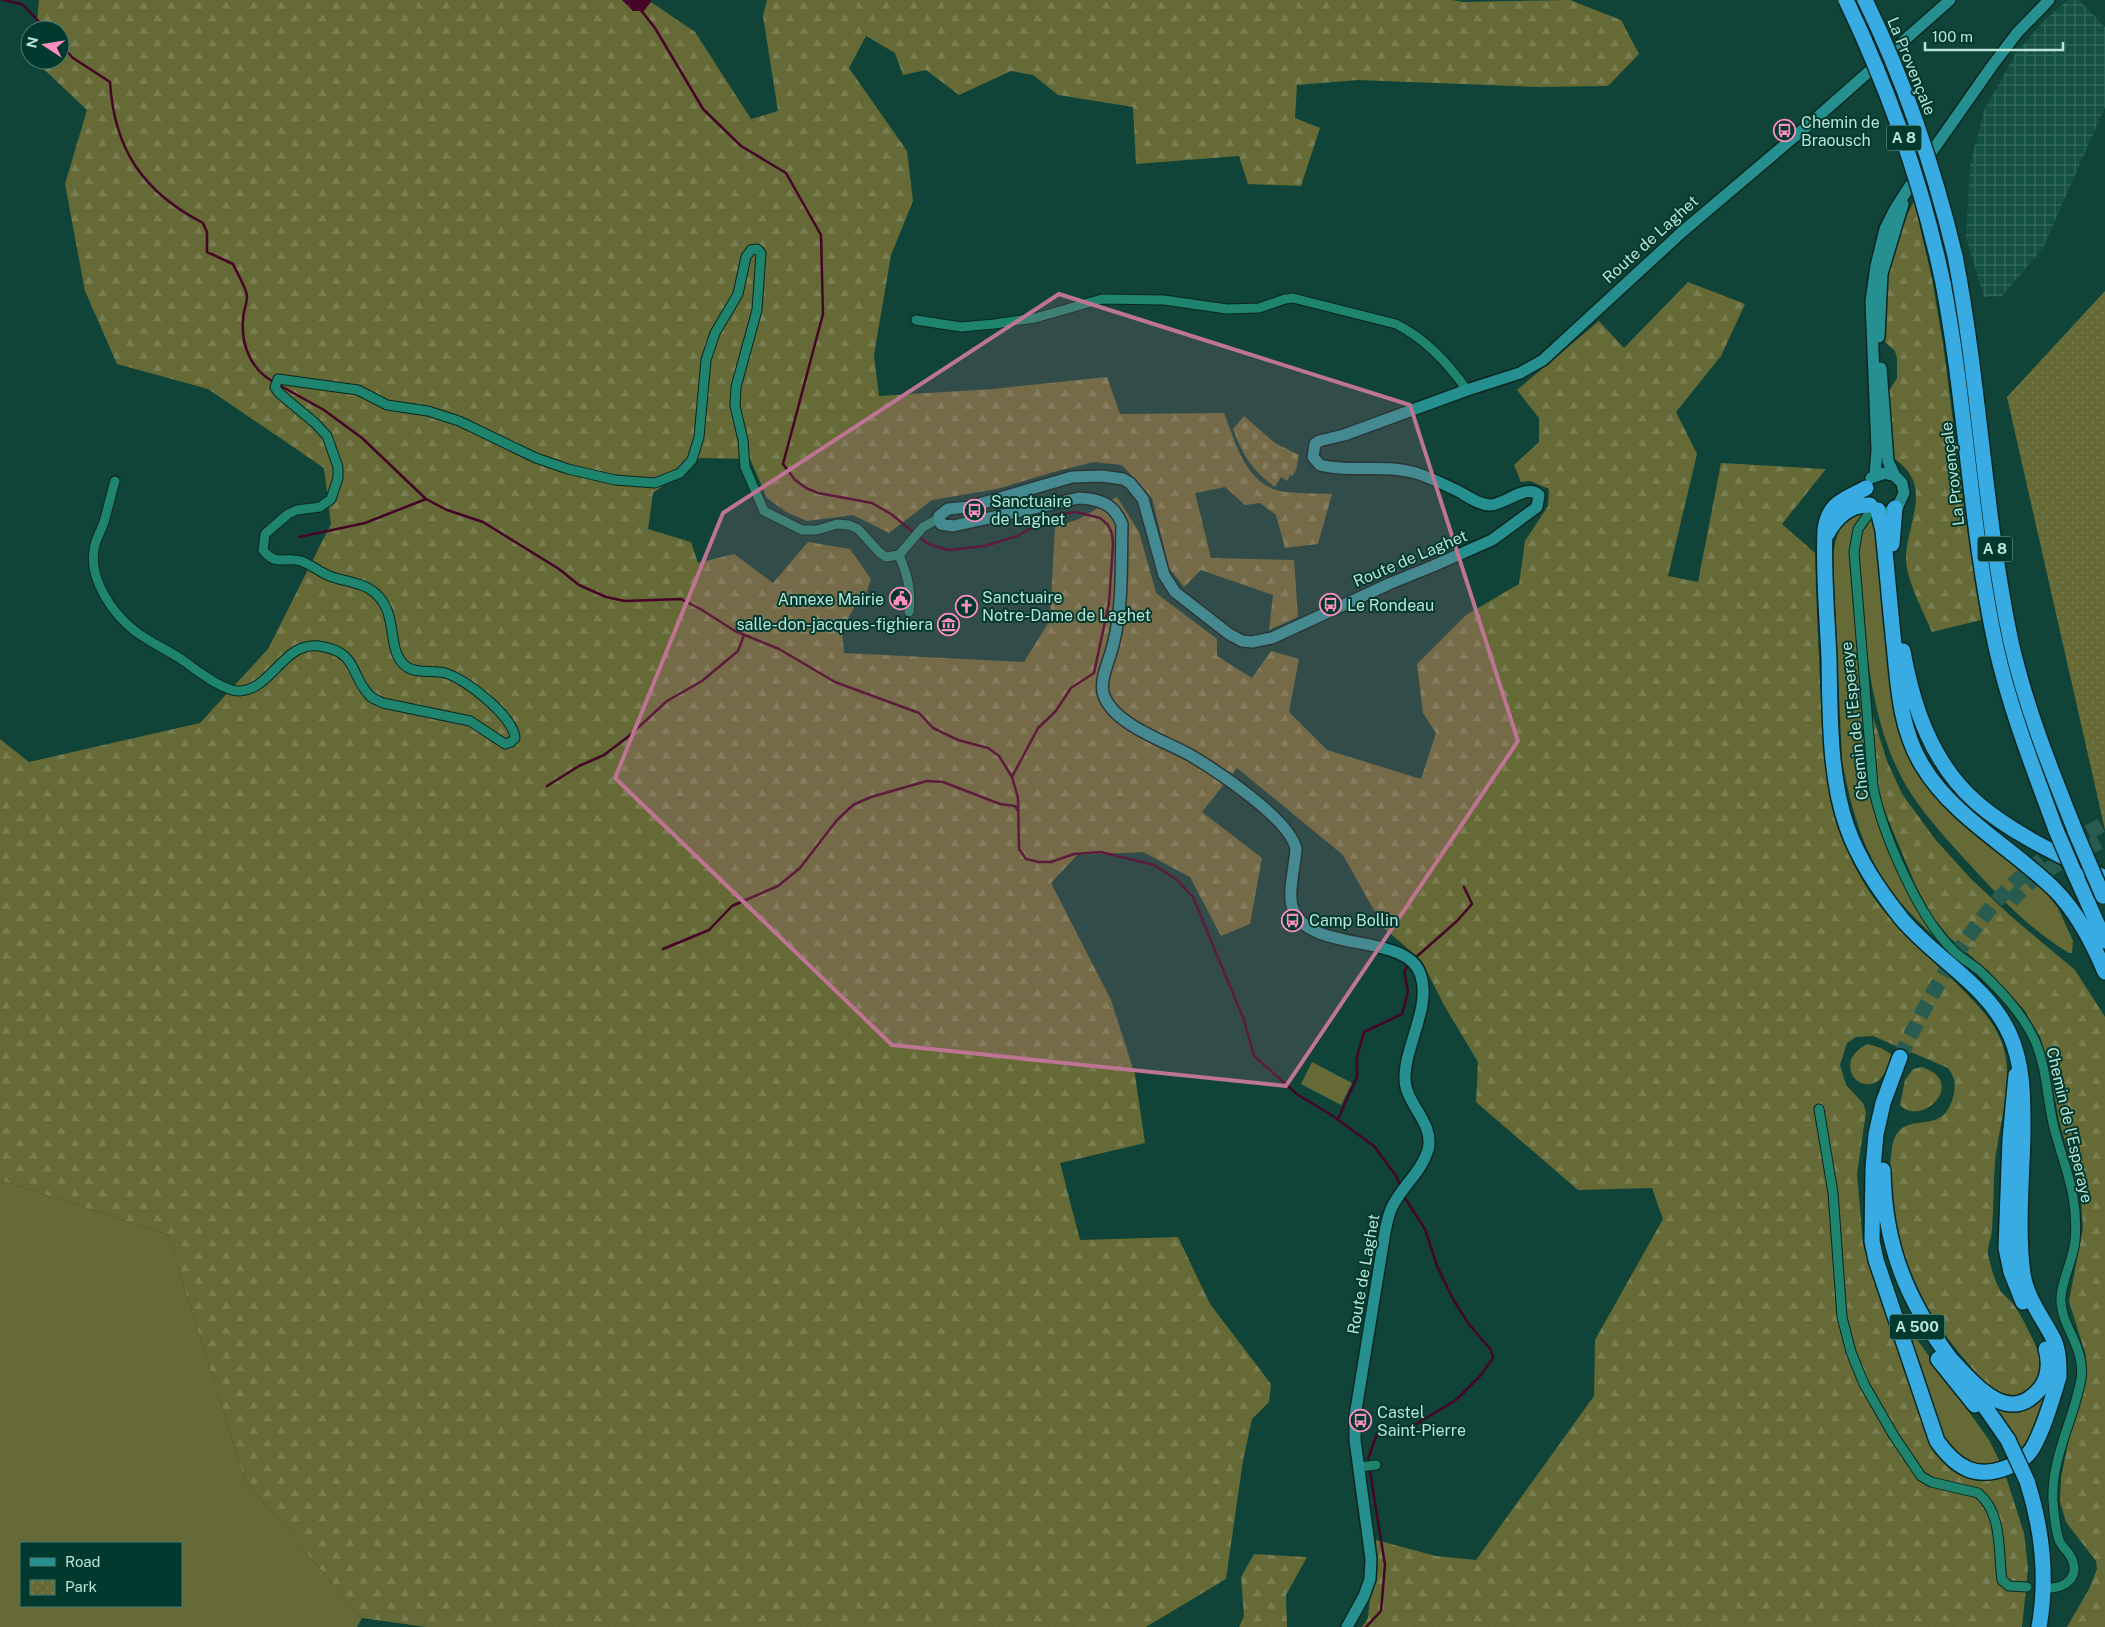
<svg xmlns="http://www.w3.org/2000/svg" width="2105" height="1627" viewBox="0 0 2105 1627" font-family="'Public Sans',sans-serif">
	<defs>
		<pattern id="industrial-grid" width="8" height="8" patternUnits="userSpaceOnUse" patternTransform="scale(1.25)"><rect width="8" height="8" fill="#155143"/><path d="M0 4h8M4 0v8" fill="none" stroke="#356a5d"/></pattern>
		<pattern id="forest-firs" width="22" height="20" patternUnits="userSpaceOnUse" patternTransform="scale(1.25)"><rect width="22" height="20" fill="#656a36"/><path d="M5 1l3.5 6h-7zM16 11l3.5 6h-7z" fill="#797f52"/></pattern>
		<pattern id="cemetery-stones" width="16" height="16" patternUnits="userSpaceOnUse" patternTransform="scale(1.25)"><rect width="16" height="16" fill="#656a36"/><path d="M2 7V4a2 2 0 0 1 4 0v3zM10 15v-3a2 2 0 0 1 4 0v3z" fill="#797f52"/></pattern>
		<pattern id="park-dots" width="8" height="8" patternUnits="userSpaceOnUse" patternTransform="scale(1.25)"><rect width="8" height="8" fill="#656a36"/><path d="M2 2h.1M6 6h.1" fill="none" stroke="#797f52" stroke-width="1.8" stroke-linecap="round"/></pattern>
		<pattern id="water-ripples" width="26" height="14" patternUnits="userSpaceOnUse" patternTransform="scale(1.25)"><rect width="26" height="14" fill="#460528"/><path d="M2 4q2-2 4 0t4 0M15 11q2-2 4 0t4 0" fill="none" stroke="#5f2946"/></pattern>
	</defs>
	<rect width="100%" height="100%" fill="#104438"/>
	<!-- industrial -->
	<path fill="url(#industrial-grid)" d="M2068,0H2079L2105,27V107L2043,248L2002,296L1984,297L1966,237L1970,165L1984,111L2016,53L2043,22Z"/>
	<!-- green -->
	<path fill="#656a36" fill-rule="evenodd" d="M1861,513L1863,514L1854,530L1851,558L1870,796L1908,894L1920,915L1941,943C1922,925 1903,908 1888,886C1862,849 1850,804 1842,760L1833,558C1836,535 1838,522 1861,513Z
		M1871,519L1874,520L1904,744L2010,860L2044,890L2058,908L2073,941L2072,953H2069C2033,932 2001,899 1973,868C1951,844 1928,820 1910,792C1874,735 1867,661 1861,595C1860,573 1851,535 1871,519Z
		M1312,1062L1352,1083L1341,1105L1301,1084Z
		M0,1180L168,1235L245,1481L362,1618L357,1627H0ZM21,1543H181V1606H21Z
		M1901,1317L1989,1440L2001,1464L1986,1466L1968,1461L1959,1455L1944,1439Z
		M2043,1396L2045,1398L2030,1436L2021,1449L1993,1407C2012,1414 2030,1411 2043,1396Z"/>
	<!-- forest -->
	<path fill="url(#forest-firs)" d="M39,0H648L695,32L751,119L778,111L763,16L767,0H1452L1464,2L1570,0L1621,20L1639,54L1608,86L1538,87L1358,80L1297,85L1295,118L1320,128L1301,186L1248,184L1239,156L1136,164L1133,107L1058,95L1033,75L1011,71L959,95L926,70L903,75L895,53L866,36L849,68L907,151L913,201L891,255L874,355L879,396L993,389L1107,377L1120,414L1224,413C1235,441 1243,476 1273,489C1285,494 1318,493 1332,494L1318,544L1285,548L1276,515L1260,503L1245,505L1225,487L1195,493L1211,558L1294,560L1298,617L1269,630L1273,595L1201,570L1184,587L1169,568L1152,498L1122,465L1094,462L1057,471L997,489L932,500L889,533L853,515L807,521L786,512L767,498L750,459L700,458L653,493L648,529L691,542L698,563L734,554L773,583L808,542L850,549L871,579L866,594L857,602L842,630L844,653L1024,662L1050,620L1055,527L1079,519L1117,497L1139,532L1156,593L1217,639V656L1252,678L1271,651L1299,659L1289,712L1327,750L1421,779L1436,733L1423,713L1417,664L1466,615L1519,584L1525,541L1548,506L1549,489L1530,481L1521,482L1514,465L1539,442V418L1517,390L1599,321L1624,348L1688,282L1745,304L1721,356L1676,412L1697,454L1668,576L1698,582L1721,463L1826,469L1782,524L1815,553C1816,596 1818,638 1820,681C1822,721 1823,763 1831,803C1837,835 1859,880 1880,906C1902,934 1930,958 1956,983C1973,1001 1992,1017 2001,1041C2016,1076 1999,1125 1995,1161C1993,1184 1994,1206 1992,1229C1992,1238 1987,1246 1988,1255C1991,1266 1995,1284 2002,1293C2007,1298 2012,1302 2016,1308C2023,1319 2029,1332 2035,1344C2051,1378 2022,1413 1989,1386C1980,1379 1973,1370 1966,1361C1931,1320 1915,1289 1899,1238C1892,1217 1884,1149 1898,1132C1914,1113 1945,1136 1954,1093C1956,1083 1954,1076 1948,1068L1873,1036L1856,1037L1847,1043L1840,1065L1846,1085L1863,1103L1866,1112L1857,1174L1863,1244L1923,1423L1935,1453L1958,1471L1978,1480L2006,1477L2024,1533L2028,1569L2022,1627H1362L1368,1618L1376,1540L1436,1556L1476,1560L1594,1396L1595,1340L1663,1219L1652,1188L1578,1190L1476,1102L1478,1062L1444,1005L1421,960L1384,928L1343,855L1237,768L1202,812L1262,858L1250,924L1221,936L1190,877L1143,852L1077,855L1051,883L1111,1000L1135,1075L1145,1143L1060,1163L1080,1240L1178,1237L1210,1304L1271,1384L1269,1402L1252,1419L1243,1460L1226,1579L1146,1627H426L362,1618L245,1481L168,1235L0,1180V739L29,762L200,723L268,649L331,524L324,468L208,389L117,364L85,291L65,184L87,110L34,60H60V30H36Z
		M1914,201L1932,279L1943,344L1965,514L1981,620L1932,632C1923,611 1905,578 1906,556C1907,527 1929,491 1904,467C1901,463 1896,461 1893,457L1888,393L1897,378V358L1895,351L1885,342L1887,280L1902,225Z
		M1870,707L1887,761L1902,794L1935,839L1971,879L2013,918L2075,970L2105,1017V1627H2067L2089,1589L2097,1569L2096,1561L2066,1522L2060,1502L2061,1478L2070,1433L2083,1384L2086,1356L2069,1301L2083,1228L2081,1198L2059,1120L2049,1066L2040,1037L2025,1011L1987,970L1950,938L1932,916L1915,884L1883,807L1877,787Z
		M1868,1044L1881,1048L1894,1056C1890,1064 1886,1074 1879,1080C1858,1097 1832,1060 1868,1044Z
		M1922,1067C1968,1082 1922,1128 1900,1105L1905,1080L1913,1069Z
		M1254,1554L1307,1557L1286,1595L1287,1627H1239L1244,1616L1241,1577Z"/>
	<!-- cemetery -->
	<path fill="url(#cemetery-stones)" d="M1244,416L1275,443L1299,455L1296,470L1292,476L1290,475L1287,481L1281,477L1275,487C1251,469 1244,457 1233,429Z"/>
	<!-- park -->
	<path fill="url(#park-dots)" d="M2105,291V830L2007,397Z"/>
	<!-- water -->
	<path fill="url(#water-ripples)" d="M622,0H651V2L644,11H633Z"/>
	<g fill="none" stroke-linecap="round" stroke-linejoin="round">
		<!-- stream -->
		<path stroke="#460528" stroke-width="2.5" d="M3,0L22,4L47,30
			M640,9L655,28L703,109L741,146L786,173L821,235L823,314L783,464L795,480L806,488L818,493L872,503L891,514L928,544L948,550L985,546L1017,536L1054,515L1076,512L1100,518L1108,525L1112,534L1113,544L1109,603L1094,673L1071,688L1055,712L1038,728L1012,777L1018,798L1019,849L1026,859L1039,862H1051L1074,854L1101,852L1109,854L1154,865L1176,879L1193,897L1244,1020L1254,1056L1298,1095L1330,1114L1374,1146L1396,1176L1401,1188
			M60,44L73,58L110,82C114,149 143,192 203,223L207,232V252L233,264C237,273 246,287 247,296C247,304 243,312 243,320C241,345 251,370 274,382
			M279,385L324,410L362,438L426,499L447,510L483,522L559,569L579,585L606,597L625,601L681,599L702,610L735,631L779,649L835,682L919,713L933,728L958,740L988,748L999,756L1012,777
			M299,537L365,523L426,499
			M547,786L579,766L604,755L629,736L667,701L702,681L738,651L744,635
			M663,949L709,930L732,906L778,886L800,868L837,820L853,805L871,797L927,781L943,782L1000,804L1015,806L1018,811
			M1414,959L1457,921L1472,904L1464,887
			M1338,1119L1357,1077V1057L1364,1032L1402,1014L1408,992L1404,971L1409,965
			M1366,1627L1381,1611L1385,1565L1368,1459L1377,1433L1413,1426L1456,1400L1480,1376L1493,1358L1491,1350L1468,1323L1453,1299L1437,1266L1425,1229L1403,1195"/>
		<!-- highway-tunnel -->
		<path stroke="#295c50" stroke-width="15" stroke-dasharray="15 8" stroke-linecap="butt" d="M2011,901C2036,872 2072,856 2105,839
			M1900,1057C1933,988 1979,904 2042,860C2061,846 2084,835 2105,823"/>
		<defs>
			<path id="street" d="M916,320L961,327L994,324L1035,318L1102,299L1164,300L1227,309L1259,308L1285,299L1293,298L1396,324C1426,339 1448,363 1467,390
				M115,481C111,495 108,508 104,522C101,531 95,540 94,550C89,580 113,614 135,631C149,642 166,649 181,659C194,668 223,692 240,691C272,689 284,641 319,646C359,652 349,674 370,696C373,699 379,701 383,703L470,721L505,744L511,742L515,738C514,717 465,678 445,673C434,670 417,674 407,667C383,651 403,608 368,588C357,582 344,581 332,577C321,573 312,565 301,561C285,556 276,567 263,550L265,534L288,514L297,510L320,507L331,499L338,478V467L327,436L315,423L279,393L275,387L278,379L358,390L387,405L428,411L459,421L536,458L568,469L615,480L655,483L680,473L692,460L699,437L706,360L715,333L738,294L746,257L751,250L757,249L761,253L757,310L736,387L735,406L743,440L745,467L764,511L802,530H817L837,524L849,525L858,529L880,553L886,557L899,555L923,527L938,519
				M1873,508L1858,529L1854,552L1873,786C1882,833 1918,916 1952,949C1960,958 1971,963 1980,971C2001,991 2023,1014 2035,1041C2047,1068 2047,1100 2054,1128C2065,1169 2079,1197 2075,1241C2073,1260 2062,1280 2061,1297C2059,1325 2086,1346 2081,1379C2074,1419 2051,1458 2053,1500C2054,1512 2055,1528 2059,1540C2062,1548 2071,1553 2073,1562C2078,1578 2065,1587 2051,1588
				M899,555C907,574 912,591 909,612
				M1819,1109L1833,1193L1842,1317L1851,1352L1864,1384L1894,1436L1921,1476L1931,1482L1978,1493C2003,1513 1998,1552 2002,1580L2009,1586L2027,1587
				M1359,1467L1376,1465"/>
			<path id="secondary" d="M1879,337L1882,274L1903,204
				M1881,368L1888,461L1895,476L1902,483L1904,493L1898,506L1890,511
				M1875,475L1877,450L1871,301L1876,266L1885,229L1895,209L1933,150L1992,66L2017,33L2049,0
				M1871,478L1885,473L1895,476
				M1347,1627L1364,1596L1370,1579L1371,1559L1355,1440V1416L1385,1232C1387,1223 1388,1215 1392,1207C1402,1186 1421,1173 1428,1150C1435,1123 1406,1105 1405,1080C1404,1047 1431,1008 1421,976C1409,931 1310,955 1293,909C1287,895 1295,866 1296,849C1290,819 1217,771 1190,755C1165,741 1115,725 1104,696C1098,680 1111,658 1114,641C1123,603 1121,563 1122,524C1114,504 1100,499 1079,498L953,526L941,524L939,516L948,509L969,507L1072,477L1102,476L1123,479L1130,483L1143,499L1164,575L1175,592L1229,634L1242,641L1252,642L1272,638L1391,583L1433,566L1492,540L1537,507L1539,495C1526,483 1505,505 1490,505C1479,505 1467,496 1458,491C1443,484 1428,476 1412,472C1382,464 1350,473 1320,465L1313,457L1315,444L1319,441L1344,435L1467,390L1520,373L1543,360L1682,232L1813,121L1950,0"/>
			<path id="highway" d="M1955,256C1980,384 1984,515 2011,642C2026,708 2051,770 2076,833
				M1943,283C1966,403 1970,527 1996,647C2010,709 2034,770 2056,830
				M1866,488C1844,500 1829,502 1825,529C1823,572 1827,615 1829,658C1830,711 1829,777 1847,827C1859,861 1879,890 1901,918C1935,959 1988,985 2010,1035C2024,1067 2023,1101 2023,1135C2022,1178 2017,1232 2023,1274C2027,1299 2043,1318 2054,1340C2059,1351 2059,1365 2059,1377C2052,1399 2044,1429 2032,1449C2027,1457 2017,1464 2008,1467C1976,1480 1956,1468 1937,1441L1876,1260L1872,1241L1873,1168L1876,1134L1883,1103L1900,1057
				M1878,510L1883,531C1887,569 1890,607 1894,644C1898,685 1900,729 1922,765C1953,817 2011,847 2054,889C2077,912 2092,941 2105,972
				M1827,534C1836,517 1849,504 1870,505
				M1892,544L1895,508
				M1903,651C1913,707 1932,764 1977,803C2014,835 2062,856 2105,878
				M2074,872L2105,941
				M2016,1075L2010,1139L2006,1248L2011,1272L2023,1302
				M1883,1170C1884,1246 1907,1301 1952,1361
				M1945,1353C1968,1376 2005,1429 2039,1390C2049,1379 2050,1362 2046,1349
				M1938,1359L1975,1405
				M1974,1391L2008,1440
				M2027,1481C2042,1528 2048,1577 2039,1627"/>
		</defs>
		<!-- street casing -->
		<use href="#street" stroke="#092720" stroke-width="11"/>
		<!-- secondary casing -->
		<use href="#secondary" stroke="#092720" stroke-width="14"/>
		<!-- highway casing -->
		<use href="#highway" stroke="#092720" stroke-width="18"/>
		<!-- street -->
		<use href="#street" stroke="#1e846d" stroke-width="9"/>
		<!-- secondary -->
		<use href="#secondary" stroke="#269090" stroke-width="11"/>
		<!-- highway -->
		<use href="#highway" stroke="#38ace2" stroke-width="15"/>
		<defs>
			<path id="highway-bridge" d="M1846,0C1890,92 1922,183 1943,283
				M1865,0C1905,82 1934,168 1955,256
				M2056,830L2074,872
				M2076,833L2103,896
				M2008,1440L2027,1481"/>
		</defs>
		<!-- highway-bridge casing -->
		<use href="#highway-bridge" stroke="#092720" stroke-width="18" stroke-linecap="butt"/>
		<!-- highway-bridge -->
		<use href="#highway-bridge" stroke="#38ace2" stroke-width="15"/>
	</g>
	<!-- marked area -->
	<path fill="#be7493" fill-opacity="0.2" stroke="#be7493" stroke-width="4" stroke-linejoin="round" d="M1059,294L1410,405L1518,741L1286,1086L892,1045L615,778L723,513Z"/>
	<!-- icons -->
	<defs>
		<symbol id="bus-ring" viewBox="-11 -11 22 22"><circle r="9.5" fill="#01392e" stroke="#fd8ebe" stroke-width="1.5"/><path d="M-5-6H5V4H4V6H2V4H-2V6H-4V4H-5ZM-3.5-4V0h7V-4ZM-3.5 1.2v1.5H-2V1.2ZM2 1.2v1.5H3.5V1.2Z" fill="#fd8ebe"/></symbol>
		<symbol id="civic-ring" viewBox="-11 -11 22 22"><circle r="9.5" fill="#01392e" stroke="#fd8ebe" stroke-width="1.5"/><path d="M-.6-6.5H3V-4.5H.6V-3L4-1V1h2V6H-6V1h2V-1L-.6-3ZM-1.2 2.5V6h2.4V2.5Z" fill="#fd8ebe"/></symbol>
		<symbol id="church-ring" viewBox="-11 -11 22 22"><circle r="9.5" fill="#01392e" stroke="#fd8ebe" stroke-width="1.5"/><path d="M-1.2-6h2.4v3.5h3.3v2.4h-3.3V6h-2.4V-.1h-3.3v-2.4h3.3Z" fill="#fd8ebe"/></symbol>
		<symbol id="museum-ring" viewBox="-11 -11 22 22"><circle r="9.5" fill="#01392e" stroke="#fd8ebe" stroke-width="1.5"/><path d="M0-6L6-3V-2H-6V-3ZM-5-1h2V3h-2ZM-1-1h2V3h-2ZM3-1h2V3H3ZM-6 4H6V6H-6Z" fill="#fd8ebe"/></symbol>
	</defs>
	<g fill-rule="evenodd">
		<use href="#bus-ring" x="1772" y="118" width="25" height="25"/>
		<use href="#bus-ring" x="962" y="498" width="25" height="25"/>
		<use href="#civic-ring" x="888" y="586" width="25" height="25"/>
		<use href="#bus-ring" x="1318" y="592" width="25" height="25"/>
		<use href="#church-ring" x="954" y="594" width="25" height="25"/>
		<use href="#museum-ring" x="936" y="612" width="25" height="25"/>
		<use href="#bus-ring" x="1280" y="908" width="25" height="25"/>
		<use href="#bus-ring" x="1348" y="1408" width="25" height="25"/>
	</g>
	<g text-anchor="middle" stroke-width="4" stroke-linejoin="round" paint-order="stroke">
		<!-- shield labels -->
		<g fill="#01392e" stroke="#82b1a4" stroke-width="1">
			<rect x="1886.5" y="125.5" width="35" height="25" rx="4"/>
			<rect x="1977.5" y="536.5" width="35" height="25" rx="4"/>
			<rect x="1889.5" y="1314.5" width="55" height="25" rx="4"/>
		</g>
		<g font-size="15" font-weight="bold" fill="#b9e4d7">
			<text x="1904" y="143">A 8</text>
			<text x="1995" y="554">A 8</text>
			<text x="1917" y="1332">A 500</text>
		</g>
		<!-- street labels -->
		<g font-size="16" fill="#b9e4d7" stroke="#01392e">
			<text transform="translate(1912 66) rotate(68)" y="6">La Provençale</text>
			<text transform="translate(1650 239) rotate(-42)" y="6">Route de Laghet</text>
			<text transform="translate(1952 474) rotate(-97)" y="6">La Provençale</text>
			<text transform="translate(1410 558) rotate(-23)" y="6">Route de Laghet</text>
			<text transform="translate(1854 721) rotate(-96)" y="6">Chemin de l'Esperaye</text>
			<text transform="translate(2070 1125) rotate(77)" y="6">Chemin de l'Esperaye</text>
			<text transform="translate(1363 1274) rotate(-80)" y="6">Route de Laghet</text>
		</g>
		<!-- poi labels -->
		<g font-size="16" fill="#b9e4d7" stroke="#01392e" text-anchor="start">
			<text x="1801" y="128">Chemin de<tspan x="1801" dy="18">Braousch</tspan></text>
			<text x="991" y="507">Sanctuaire<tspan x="991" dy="18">de Laghet</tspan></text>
			<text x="982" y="603">Sanctuaire<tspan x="982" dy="18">Notre-Dame de Laghet</tspan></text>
			<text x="884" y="605" text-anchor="end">Annexe Mairie</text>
			<text x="1347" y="611">Le Rondeau</text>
			<text x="933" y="630" text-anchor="end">salle-don-jacques-fighiera</text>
			<text x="1309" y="926">Camp Bollin</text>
			<text x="1377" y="1418">Castel<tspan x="1377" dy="18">Saint-Pierre</tspan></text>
		</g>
	</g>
	<!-- legend -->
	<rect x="20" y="1542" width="162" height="65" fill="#01392e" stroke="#4b7d72"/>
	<rect x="30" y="1558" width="25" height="8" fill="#269090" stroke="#4b7d72"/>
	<text x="65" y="1567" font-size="15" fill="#b9e4d7">Road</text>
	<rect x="30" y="1580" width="25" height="15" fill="url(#park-dots)" stroke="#4b7d72"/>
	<text x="65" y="1592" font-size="15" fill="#b9e4d7">Park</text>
	<!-- north arrow -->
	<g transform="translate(45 45) rotate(282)"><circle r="24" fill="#01392e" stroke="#4b7d72"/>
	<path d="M0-4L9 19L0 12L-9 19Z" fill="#fd8ebe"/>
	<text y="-8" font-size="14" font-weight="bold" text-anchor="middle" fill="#b9e4d7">N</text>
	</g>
	<!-- scale -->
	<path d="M1925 42v8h138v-8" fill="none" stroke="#b9e4d7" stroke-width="2.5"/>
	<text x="1932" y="42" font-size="15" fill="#b9e4d7" stroke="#01392e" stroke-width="4" paint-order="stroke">100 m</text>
</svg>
